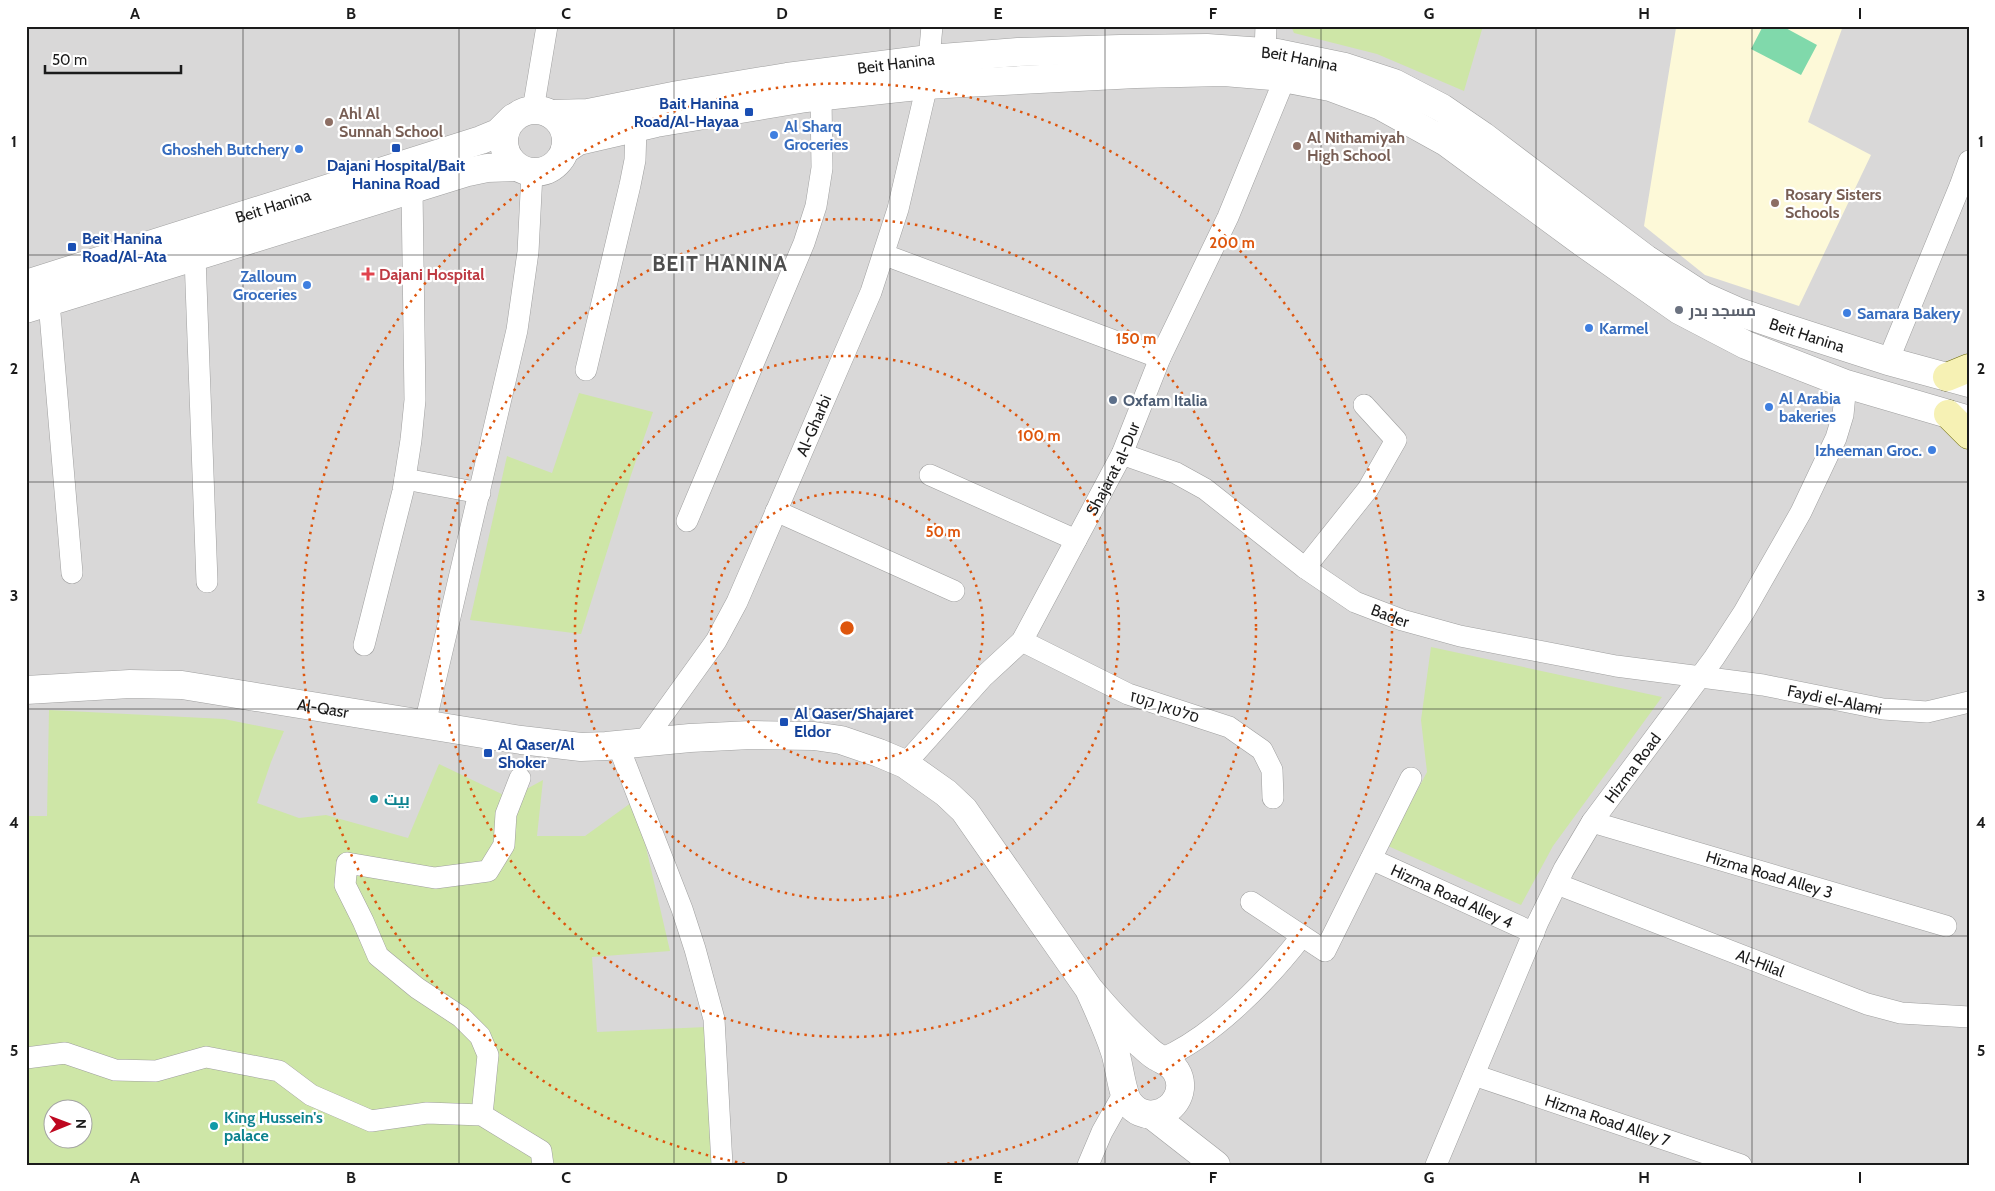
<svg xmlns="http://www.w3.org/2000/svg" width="1995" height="1191" viewBox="0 0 1995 1191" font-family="Cabin,Cairo,Heebo,sans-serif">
	<rect width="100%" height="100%" fill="#ece7e0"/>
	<!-- residential -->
	<path fill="#d9d8d8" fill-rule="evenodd" d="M26,26H1969V1165H26ZM52,1108H82V1138H52Z"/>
	<!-- education -->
	<path fill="#fdf9d8" d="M1678,26H1843L1808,122L1871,155L1799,306L1705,275L1644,226L1676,28Z"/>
	<!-- grass -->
	<path fill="#cee6a7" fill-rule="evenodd" d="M1291,26H1483L1464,91L1377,54L1294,33Z
		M579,393L653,412L631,475L581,634L470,620L507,456L552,473Z
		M1431,647L1662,697L1553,846L1521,905L1388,846L1427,772L1421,720Z
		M49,710L224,719L284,731L271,762L257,803L299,818L326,815L408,838L439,764L510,798L543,780L537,836H585L635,800L670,951L592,957L597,1032L706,1027L715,1165H26V816H47ZM52,1108H82V1138H52Z"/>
	<!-- pitch -->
	<path fill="#80d9ab" d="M1763,26H1782L1817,45L1801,75L1751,49Z"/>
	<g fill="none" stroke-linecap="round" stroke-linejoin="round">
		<defs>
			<g id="minor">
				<path d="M1265,52L1266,26"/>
				<path d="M929,59L932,26"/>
				<path d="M533,110L547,26"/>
				<path d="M885,255L1160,358"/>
				<path d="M195,257L207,582"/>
				<path d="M49,302L72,573"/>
				<path d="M1888,361L1960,186L1969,161"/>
				<path d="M586,370L630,185L635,160L636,128"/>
				<path id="s1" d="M1122,454L1176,473L1205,489L1305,568L1355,602L1402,620L1460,636L1616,666L1763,685L1883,709L1927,712L1969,702"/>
				<path d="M930,475L1076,540"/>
				<path d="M405,479L480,493"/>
				<path d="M776,511L954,591"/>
				<path d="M687,521L804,243L816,206L822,168L821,97"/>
				<path d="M1305,568L1368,489L1396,440L1364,405"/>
				<path d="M1022,641L1128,694L1229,727L1262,750L1272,770L1273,798"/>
				<path d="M364,645L403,491L411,440L415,400L412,190"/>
				<path d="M425,724L517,330L528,252L532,173"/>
				<path id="s2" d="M644,741L716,641L737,602L871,292L898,209L927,85"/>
				<path d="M618,745L682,909L695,949L714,1019L722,1165"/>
				<path id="s3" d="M905,764L983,677L1022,641L1122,454L1160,358L1228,217L1285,78"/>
				<path id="s4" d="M1592,822L1946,926"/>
				<path id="s5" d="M1371,859L1534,933"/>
				<path id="s6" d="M1557,884L1867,1004L1901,1013L1969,1017"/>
				<path d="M1251,902L1325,951L1411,778"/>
				<path d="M26,1058L65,1053L115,1070L156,1071L206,1057L279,1071L311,1095L371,1121L427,1113L482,1115L541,1151L543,1165"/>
				<path d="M1161,1059C1213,1037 1268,980 1302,936"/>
				<path id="s7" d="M1474,1075L1741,1165"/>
				<path d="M482,1115L488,1055L480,1036L461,1017L417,988L378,956L363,921L345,885L347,863L435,878L488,871L504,845L506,814L520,778"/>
				<path d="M1088,1165L1102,1132L1124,1093"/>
				<path id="s8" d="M1436,1165L1538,922L1564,869L1592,822L1714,658L1744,612L1801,512L1836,438L1843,415L1846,384"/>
			</g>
			<g id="tertiary">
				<circle cx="535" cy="141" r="31"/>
				<path id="s9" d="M551,114L588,113L678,95L787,77L929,59L1018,52L1120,49L1207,48L1277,53L1345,67L1394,83L1442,108L1483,136L1646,259L1703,296L1739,312L1783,327L1888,361L1969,383"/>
				<path d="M565,150L578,141L656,123L806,98L927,85L1136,74L1224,72L1272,76L1330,87L1381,106L1446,142L1582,242L1679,310L1746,345L1846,384L1969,420"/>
				<path id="s10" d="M26,284L481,140L498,133L513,118"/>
				<path d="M26,309L468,172L487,168L516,167"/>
				<path id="s11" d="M26,690L130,684L182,685L521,740L581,747L606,746L690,738L751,735L814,736L841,740L879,753L905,764L946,793L964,810L1089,989C1105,1008 1122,1027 1141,1044C1146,1048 1152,1055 1159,1058C1166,1062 1172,1064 1176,1071C1187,1089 1175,1111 1155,1114C1145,1116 1135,1111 1129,1103C1122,1094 1119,1064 1115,1052C1108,1030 1098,1009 1089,989"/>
				<path d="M1152,1115L1216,1165"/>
			</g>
			<path id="secondary" d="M1947,377L1969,368
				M1948,414L1969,435"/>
		</defs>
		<!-- minor casing -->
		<use href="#minor" stroke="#9f9f9f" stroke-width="22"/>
		<!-- tertiary casing -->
		<use href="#tertiary" stroke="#9f9f9f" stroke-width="29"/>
		<!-- secondary casing -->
		<use href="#secondary" stroke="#6b6908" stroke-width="29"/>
		<!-- minor -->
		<use href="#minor" stroke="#fff" stroke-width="21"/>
		<!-- tertiary -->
		<use href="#tertiary" stroke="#fff" stroke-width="28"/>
		<!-- secondary -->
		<use href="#secondary" stroke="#f6f1b4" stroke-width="28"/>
	</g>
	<!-- grid -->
	<path fill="none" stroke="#1b1b1b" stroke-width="1" stroke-opacity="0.55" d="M243,26V1165M459,26V1165M674,26V1165M890,26V1165M1105,26V1165M1321,26V1165M1536,26V1165M1752,26V1165M26,255H1969M26,482H1969M26,709H1969M26,936H1969"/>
	<!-- distance rings -->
	<g fill="none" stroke="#de560d" stroke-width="2.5" stroke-dasharray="2.5 5">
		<circle cx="847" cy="628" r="136"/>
		<circle cx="847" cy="628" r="272"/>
		<circle cx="847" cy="628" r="409"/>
		<path d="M752 1165A545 545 0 1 1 942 1165"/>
	</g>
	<!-- markers -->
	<g fill="#1a4fb4" stroke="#fff" stroke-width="2">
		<rect x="744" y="107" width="10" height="10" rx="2.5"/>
		<rect x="391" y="143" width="10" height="10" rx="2.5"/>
		<rect x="67" y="242" width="10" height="10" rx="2.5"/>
		<rect x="779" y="717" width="10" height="10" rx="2.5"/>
		<rect x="483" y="748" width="10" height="10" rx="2.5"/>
	</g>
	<g fill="#8d6e63" stroke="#fff" stroke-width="2">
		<circle cx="329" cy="122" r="5"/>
		<circle cx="1297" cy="146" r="5"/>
		<circle cx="1775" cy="203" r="5"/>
	</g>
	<g fill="#3f7fe0" stroke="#fff" stroke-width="2">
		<circle cx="774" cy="135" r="5"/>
		<circle cx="299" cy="149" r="5"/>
		<circle cx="307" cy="285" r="5"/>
		<circle cx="1847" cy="313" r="5"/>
		<circle cx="1589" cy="328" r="5"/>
		<circle cx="1769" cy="407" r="5"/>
		<circle cx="1932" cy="450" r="5"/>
	</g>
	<path fill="#e0444e" stroke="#fff" stroke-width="2" d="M365.5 266.5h5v5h5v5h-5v5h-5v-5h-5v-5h5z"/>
	<circle fill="#6b7280" stroke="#fff" stroke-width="2" cx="1679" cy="310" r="5"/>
	<circle fill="#5c6f8a" stroke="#fff" stroke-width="2" cx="1113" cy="400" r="5"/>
	<g fill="#0f9aa8" stroke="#fff" stroke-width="2">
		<circle cx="374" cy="799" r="5"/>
		<circle cx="214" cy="1126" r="5"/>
	</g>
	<g text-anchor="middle" stroke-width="4.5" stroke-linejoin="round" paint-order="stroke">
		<!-- street labels -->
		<g font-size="16" fill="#1b1b1b" stroke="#fff">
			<text dy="6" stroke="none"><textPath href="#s9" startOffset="754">Beit Hanina</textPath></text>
			<text dy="6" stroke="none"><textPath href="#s9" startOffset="349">Beit Hanina</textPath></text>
			<text dy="6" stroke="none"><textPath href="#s10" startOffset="259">Beit Hanina</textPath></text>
			<text dy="6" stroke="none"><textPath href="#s9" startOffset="1339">Beit Hanina</textPath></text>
			<text dy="6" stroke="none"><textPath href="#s2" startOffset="360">Al-Gharbi</textPath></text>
			<text dy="6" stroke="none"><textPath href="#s3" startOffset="365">Shajarat al-Dur</textPath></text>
			<text dy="6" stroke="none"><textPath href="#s1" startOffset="316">Bader</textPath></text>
			<text dy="6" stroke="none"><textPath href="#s1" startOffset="769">Faydi el-Alami</textPath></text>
			<text transform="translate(1165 706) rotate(18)" y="6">סלטאן קטז</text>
			<text dy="6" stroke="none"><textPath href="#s11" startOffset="299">Al-Qasr</textPath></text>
			<text dy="6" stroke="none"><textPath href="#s8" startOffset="445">Hizma Road</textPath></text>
			<text dy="6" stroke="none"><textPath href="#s4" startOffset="185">Hizma Road Alley 3</textPath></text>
			<text dy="6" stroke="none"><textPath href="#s5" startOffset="89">Hizma Road Alley 4</textPath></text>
			<text dy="6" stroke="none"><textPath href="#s6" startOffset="218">Al-Hilal</textPath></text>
			<text dy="6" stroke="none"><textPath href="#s7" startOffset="141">Hizma Road Alley 7</textPath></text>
		</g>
		<!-- transit labels -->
		<g font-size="16" font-weight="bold" fill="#164399" stroke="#fff" text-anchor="start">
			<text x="739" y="109" text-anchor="end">Bait Hanina<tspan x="739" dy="18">Road/Al-Hayaa</tspan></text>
			<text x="396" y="171" text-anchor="middle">Dajani Hospital/Bait<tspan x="396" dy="18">Hanina Road</tspan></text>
			<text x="82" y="244">Beit Hanina<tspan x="82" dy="18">Road/Al-Ata</tspan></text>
			<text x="794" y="719">Al Qaser/Shajaret<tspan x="794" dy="18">Eldor</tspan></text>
			<text x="498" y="750">Al Qaser/Al<tspan x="498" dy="18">Shoker</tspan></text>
		</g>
		<!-- education labels -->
		<g font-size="16" font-weight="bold" fill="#785e54" stroke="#fff" text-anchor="start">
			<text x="339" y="119">Ahl Al<tspan x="339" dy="18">Sunnah School</tspan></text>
			<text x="1307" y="143">Al Nithamiyah<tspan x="1307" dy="18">High School</tspan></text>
			<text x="1785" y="200">Rosary Sisters<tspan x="1785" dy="18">Schools</tspan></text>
		</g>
		<!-- shop labels -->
		<g font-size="16" font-weight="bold" fill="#366cbe" stroke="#fff" text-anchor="start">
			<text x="784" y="132">Al Sharq<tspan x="784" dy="18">Groceries</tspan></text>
			<text x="289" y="155" text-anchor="end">Ghosheh Butchery</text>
			<text x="297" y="282" text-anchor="end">Zalloum<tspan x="297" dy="18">Groceries</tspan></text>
			<text x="1857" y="319">Samara Bakery</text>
			<text x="1599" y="334">Karmel</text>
			<text x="1779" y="404">Al Arabia<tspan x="1779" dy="18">bakeries</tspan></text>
			<text x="1922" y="456" text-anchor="end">Izheeman Groc.</text>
		</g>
		<!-- health labels -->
		<g font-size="16" font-weight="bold" fill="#be3a42" stroke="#fff" text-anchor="start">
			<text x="379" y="280">Dajani Hospital</text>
		</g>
		<!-- worship labels -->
		<g font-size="16" font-weight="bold" fill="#5b616d" stroke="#fff" text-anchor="start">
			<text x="1689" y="316">مسجد بدر</text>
		</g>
		<!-- service labels -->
		<g font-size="16" font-weight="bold" fill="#4e5e75" stroke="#fff" text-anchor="start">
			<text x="1123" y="406">Oxfam Italia</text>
		</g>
		<!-- culture labels -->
		<g font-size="16" font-weight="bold" fill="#0d838f" stroke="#fff" text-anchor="start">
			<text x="384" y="805">بيت</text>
			<text x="224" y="1123">King Hussein's<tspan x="224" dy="18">palace</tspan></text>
		</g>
		<!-- district labels -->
		<g font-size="21" font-weight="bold" letter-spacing="1" fill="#4e4e4e" stroke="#fff">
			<text x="720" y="271">BEIT HANINA</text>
		</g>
	</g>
	<circle cx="847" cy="628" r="8" fill="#de560d" stroke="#fff" stroke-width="2.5"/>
	<g font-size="15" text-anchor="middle" font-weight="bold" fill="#de560d" stroke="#fff" stroke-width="4.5" stroke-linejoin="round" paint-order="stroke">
		<text x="1232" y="248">200 m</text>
		<text x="1136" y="344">150 m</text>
		<text x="1039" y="441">100 m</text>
		<text x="943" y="537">50 m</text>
	</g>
	<!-- border -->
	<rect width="1995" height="1191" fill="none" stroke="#ffffff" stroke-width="55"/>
	<!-- north arrow -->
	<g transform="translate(68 1124) rotate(89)"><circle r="24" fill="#ffffff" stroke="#a4a4a4"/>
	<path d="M0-4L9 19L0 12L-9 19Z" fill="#be071f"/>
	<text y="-8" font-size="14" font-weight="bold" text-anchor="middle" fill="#1b1b1b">N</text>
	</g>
	<!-- scale -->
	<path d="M45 65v8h136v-8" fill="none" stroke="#1b1b1b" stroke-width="2.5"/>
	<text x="52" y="65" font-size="15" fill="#1b1b1b" stroke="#ffffff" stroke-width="4" paint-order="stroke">50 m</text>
	<rect x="28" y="28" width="1940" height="1136" fill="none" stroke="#1b1b1b" stroke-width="2"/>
	<g font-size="16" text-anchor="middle" font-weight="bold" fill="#1b1b1b">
		<text x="135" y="19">A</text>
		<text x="351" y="19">B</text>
		<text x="566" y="19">C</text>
		<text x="782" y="19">D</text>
		<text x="998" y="19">E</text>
		<text x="1213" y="19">F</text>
		<text x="1429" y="19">G</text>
		<text x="1644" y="19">H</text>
		<text x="1860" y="19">I</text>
		<text x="14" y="147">1</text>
		<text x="1981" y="147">1</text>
		<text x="14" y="374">2</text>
		<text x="1981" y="374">2</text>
		<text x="14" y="601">3</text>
		<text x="1981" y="601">3</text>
		<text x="14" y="828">4</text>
		<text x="1981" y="828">4</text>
		<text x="14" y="1056">5</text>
		<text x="1981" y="1056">5</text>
		<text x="135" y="1183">A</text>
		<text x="351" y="1183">B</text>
		<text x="566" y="1183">C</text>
		<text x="782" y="1183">D</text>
		<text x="998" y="1183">E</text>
		<text x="1213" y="1183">F</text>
		<text x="1429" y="1183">G</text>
		<text x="1644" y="1183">H</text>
		<text x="1860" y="1183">I</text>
	</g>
</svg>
